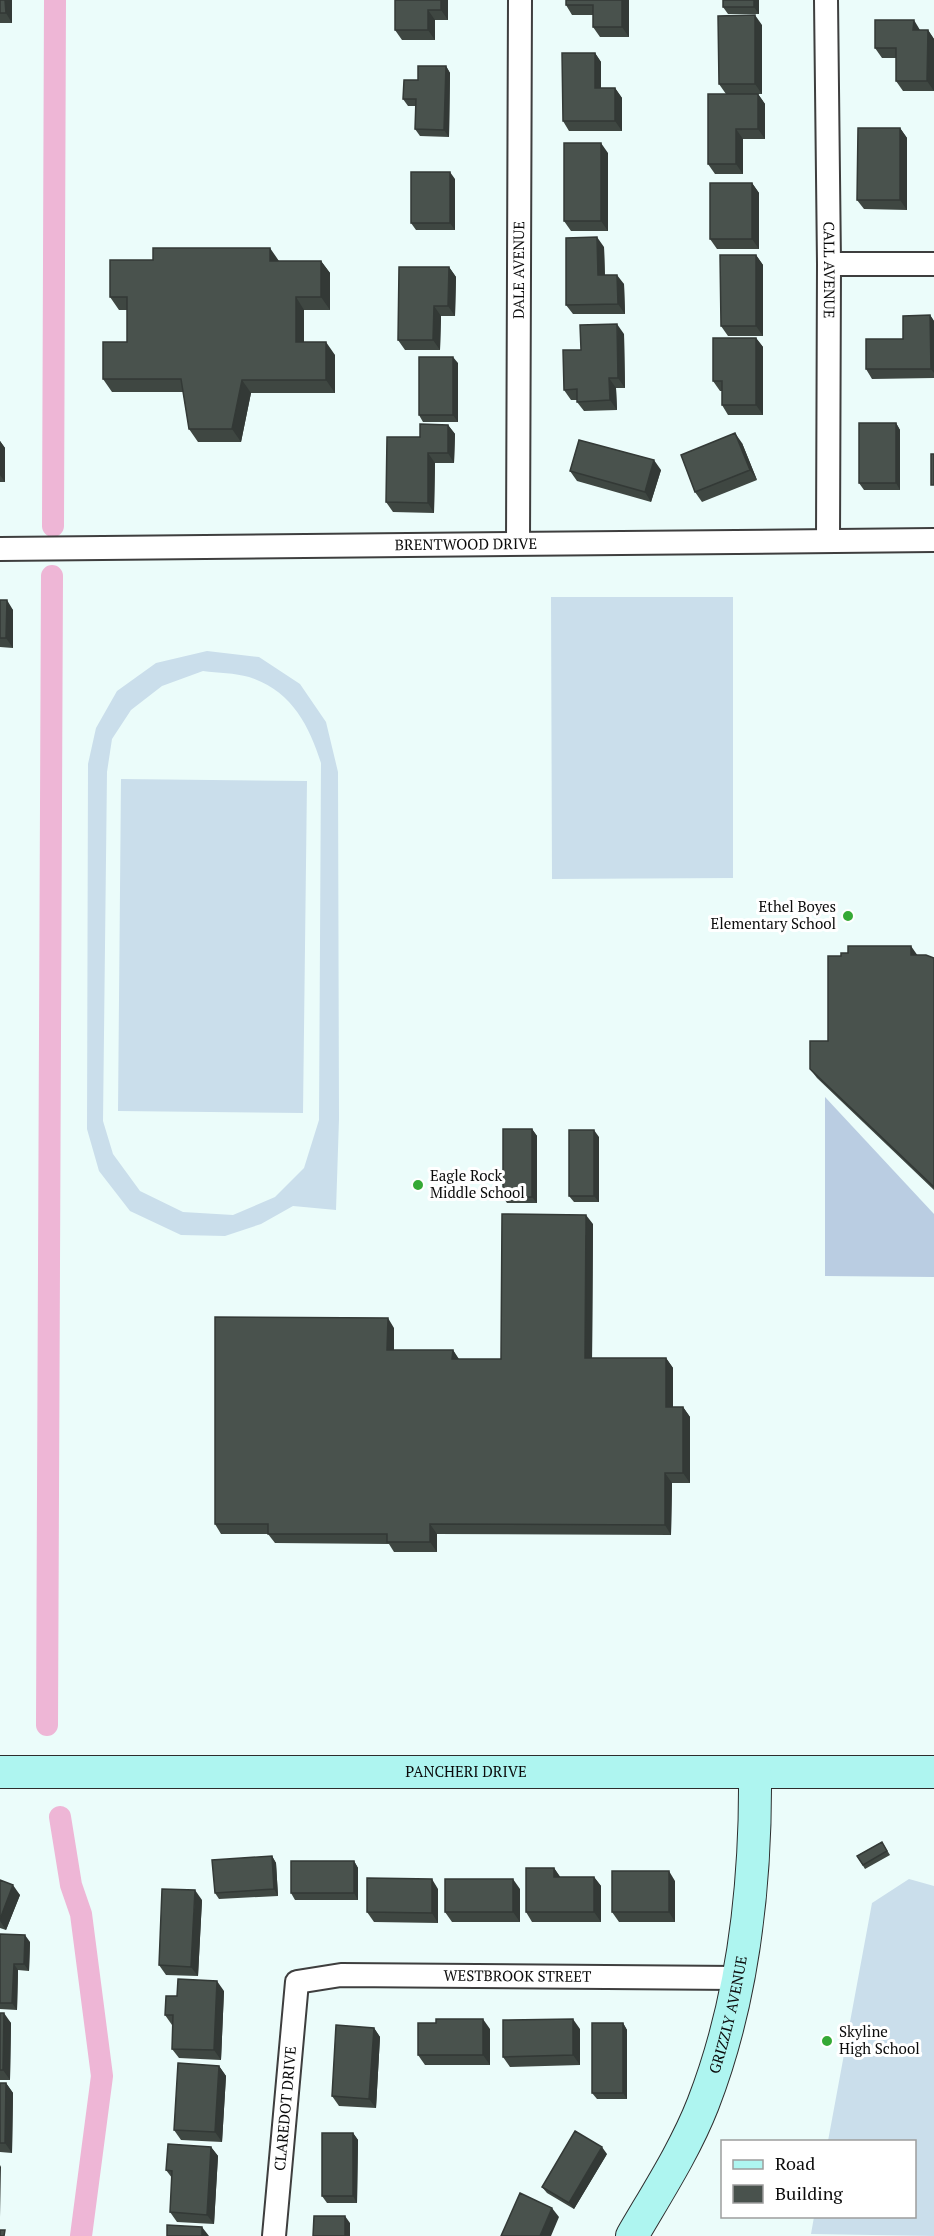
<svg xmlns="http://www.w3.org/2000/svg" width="934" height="2236" viewBox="0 0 934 2236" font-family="'PT Serif',serif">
	<rect width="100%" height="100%" fill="#ebfcfa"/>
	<!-- grass -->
	<path fill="#bacde2" d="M825,1097L934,1214V1277L825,1276Z"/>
	<!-- pitch -->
	<path fill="#cadeeb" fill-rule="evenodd" d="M551,597H733V878L552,879Z
		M207,651L259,657L300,684L326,722L338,772L339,1119L336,1210L293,1206L261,1224L225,1236L181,1235L130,1211L99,1171L87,1129L88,764L96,728L117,691L156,663ZM203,671C218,673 235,673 249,677C291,690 309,725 321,763L319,1120L304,1168L275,1197L233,1215L183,1212L140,1191L113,1154L103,1121L107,772L112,739L131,710L162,686Z
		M121,779L307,781L303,1113L118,1111Z
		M909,1879L934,1886V2236L811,2234L814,2217L914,2216V2142L828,2141L872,1903Z"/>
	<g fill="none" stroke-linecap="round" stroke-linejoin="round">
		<!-- canal -->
		<path stroke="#eeb6d6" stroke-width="22" d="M53,526L55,0
			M47,1725L52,576
			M60,1817L71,1885L81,1914L102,2076L81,2236"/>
		<defs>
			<g id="street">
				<path id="s1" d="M826,0L829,264L828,540"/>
				<path d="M829,264H934"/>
				<path id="s2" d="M518,542L520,0"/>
				<path id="s3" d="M0,549L934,540"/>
				<path id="s4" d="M274,2236L297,1982L341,1975L737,1978"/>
			</g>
			<g id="secondary">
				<path id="s5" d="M0,1772H934"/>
				<path id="s6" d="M632,2236C657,2193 685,2150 703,2104C743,2001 756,1882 755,1773"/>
			</g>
		</defs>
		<!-- street casing -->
		<use href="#street" stroke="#3e3e3e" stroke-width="26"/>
		<!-- secondary casing -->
		<use href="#secondary" stroke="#2d2d2d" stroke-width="34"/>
		<!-- street -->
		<use href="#street" stroke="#fff" stroke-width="22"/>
		<!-- secondary -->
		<use href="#secondary" stroke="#aef5f0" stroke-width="32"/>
	</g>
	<!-- wall -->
	<path fill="#3f4742" d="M0,0H12V23H0Z
		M395,0H448V20H435V40H402L395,30Z
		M629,0V37H600L593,27V15H572L566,5Z
		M759,0V14H728L723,7Z
		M762,25V94H726L719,84Z
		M920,30H928L934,39V91H903L896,81V58H882L875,48Z
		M595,53L601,62V88H615L622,98V131H569L563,121Z
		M446,66L450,73L449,137L420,136L415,129L416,106H408L403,99L418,80Z
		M758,94L765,104V139H743V174H715L708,164Z
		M900,128L907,138V210L864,209L857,200Z
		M608,153V231H571L564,221Z
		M455,179V230H416L411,223Z
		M752,183L759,193V249H717L710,239Z
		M604,247L605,275L624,284L625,314H573L566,305Z
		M756,255L763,265V336H728L721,326Z
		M279,261H321L330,273V310H304V342L335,355V393H251L241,442H198L189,429L183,392H112L103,379L127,342V310H119L110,297Z
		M449,267L456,277L455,316H441L440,350H405L398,340Z
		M930,315L934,321V378L872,379L866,369L903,339Z
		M624,334L625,388H616L617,410L584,411L577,402V400H571L564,390L581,350Z
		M756,338L763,347V415H728L722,405V391H720L713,381Z
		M458,363V422H423L419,415Z
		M896,423L900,430V490H864L859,483Z
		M448,425L455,434L454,463H435L434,513L393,512L386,502Z
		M0,441L5,448V482H0Z
		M742,443L757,480L702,502L695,492Z
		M661,470L651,502L577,481L570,471Z
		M0,600L13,610V648L0,647Z
		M918,955L934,958V1190L817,1078L810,1069L828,1041L841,956Z
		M532,1129L537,1136V1203H507L503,1197Z
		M599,1137V1202H574L569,1196Z
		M593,1224L592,1358H666L673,1368V1407H683L690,1417V1483H672L671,1535L437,1534V1552H394L389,1544L275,1543L268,1534H221L215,1524L394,1328V1350H453L459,1359H501Z
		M882,1842L890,1855L865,1869L857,1856Z
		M272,1856L276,1863L278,1896L219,1899L215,1893Z
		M354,1861L358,1868V1900H295L291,1893Z
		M554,1868L560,1877H594L601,1886V1922H532L526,1912Z
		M0,1880L20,1895L6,1930L0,1928Z
		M675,1881V1922H619L612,1912Z
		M438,1889V1923L374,1922L367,1912Z
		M520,1889V1922H452L445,1912Z
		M202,1900L198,1976L166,1975L159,1965Z
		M0,1934L30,1942L29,1971L18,1970L17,2010L0,2009Z
		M224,1991L221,2060L179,2058L172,2049L173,2025H172L165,2015L177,1996Z
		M0,2013L11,2023L10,2080H0Z
		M623,2023L627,2030V2099H597L592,2093Z
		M374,2028L380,2037L376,2108L339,2106L332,2096Z
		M490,2029V2065H425L418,2055Z
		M580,2029V2065L510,2067L503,2057Z
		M219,2066L226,2076L222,2142L181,2140L174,2130Z
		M0,2083H6L13,2093L12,2153L0,2152Z
		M353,2133L358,2140L357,2203H327L322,2196Z
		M211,2147L218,2156L214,2224L177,2222L170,2212L172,2178L166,2170Z
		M607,2154L574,2209L547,2193L542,2187Z"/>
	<!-- shaded-wall -->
	<path fill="#333936" d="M5,0H12V23L6,13Z
		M441,0H448V20L441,10Z
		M622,0H629V37L622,27Z
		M754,0H759V14L754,7Z
		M428,10L435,20V40L428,30Z
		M755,15L762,25V94L755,84Z
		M914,20L920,30H913Z
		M928,30L934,39V91L927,81Z
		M595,53L601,62V98L595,88Z
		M446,66L450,73L449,137L444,130Z
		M615,88L622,98V131L615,121Z
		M758,94L765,104V139L758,129Z
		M900,128L907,138V210L900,200Z
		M736,129L743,139V174L736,164Z
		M601,143L608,153V231L601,221Z
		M450,172L455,179V230L450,223Z
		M752,183L759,193V249L752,239Z
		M597,237L604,247L605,284L598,275Z
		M270,248L279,261H270Z
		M756,255L763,265V336L756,326Z
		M321,261L330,273V310L321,297Z
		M449,267L456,277L455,316L448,306Z
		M617,275L624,284L625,314L618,304Z
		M296,297L304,310V355L296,342Z
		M434,306L441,316L440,350L433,340Z
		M930,315L934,321V373L931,369Z
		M617,324L624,334L625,388L618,378Z
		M756,338L763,347V415L756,405Z
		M326,342L335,355V393L326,380Z
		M453,357L458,363V422L453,415Z
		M609,378L616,388L617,410L610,400Z
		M242,380L251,393L241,442L232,429Z
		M896,423L900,430V490L896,483Z
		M448,425L455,434L454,463L448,453Z
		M735,433L742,443L757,480L750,470Z
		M0,441L5,448V482L0,475Z
		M428,453L435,463L434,513L428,503Z
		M654,460L661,470L651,502L645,492Z
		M7,600L13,610V648L6,638Z
		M911,946L918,956L911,955Z
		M532,1129L537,1136V1203L532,1197Z
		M594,1130L599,1137V1202L594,1196Z
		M586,1215L593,1224L592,1367L585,1358Z
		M388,1318L394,1328V1359L387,1350Z
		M453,1350L459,1360L452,1359Z
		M666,1358L673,1368V1417L666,1407Z
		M683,1407L690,1417V1483L683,1473Z
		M665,1473L672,1483L671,1535L665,1525Z
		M430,1524L437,1534V1552L430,1542Z
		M272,1856L276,1863L278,1896L274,1889Z
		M354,1861L358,1868V1900L354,1893Z
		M554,1868L561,1878L554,1877Z
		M669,1871L675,1881V1922L669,1912Z
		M594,1877L601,1886V1922L594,1912Z
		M432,1879L438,1889V1923L432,1913Z
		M513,1879L520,1889V1922L513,1912Z
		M13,1885L20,1895L6,1930L0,1921V1919Z
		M195,1890L202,1900L198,1976L191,1967Z
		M25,1935L30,1942L29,1971L24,1964Z
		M14,1964L18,1970L17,2010L12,2003Z
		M217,1981L224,1991L221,2060L214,2050Z
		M4,2013L11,2023L10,2080L3,2070Z
		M483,2019L490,2029V2065L483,2055Z
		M573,2019L580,2029V2065L573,2055Z
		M623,2023L627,2030V2099L623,2093Z
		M374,2028L380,2037L376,2108L369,2099Z
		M219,2066L226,2076L222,2142L215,2132Z
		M6,2083L13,2093L12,2153L5,2143Z
		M353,2133L358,2140L357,2203L353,2196Z
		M211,2147L218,2156L214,2224L207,2215Z
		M602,2147L607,2154L574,2209L569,2203Z
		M0,2165L1,2167L0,2217Z
		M552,2208L559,2217L551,2236H540Z
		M345,2216L350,2223V2236H345Z
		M202,2227L209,2236H202Z"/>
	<!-- building -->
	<path fill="#49524d" stroke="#333936" stroke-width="1.5" d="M0,0H5L6,13H0Z
		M395,0H441V10H428V30H395Z
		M566,0H622V27H593V5H566Z
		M723,0H754V7H723Z
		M755,15V84H719L718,16Z
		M875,20H914L913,30H928L927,81H896V48H875Z
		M562,53H595V88H615V121H563Z
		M418,66H446L444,130L415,129L416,99H403L404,80H418Z
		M708,94H758V129H736V164H708Z
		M858,128H900V200H857Z
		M564,143H601V221H564Z
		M411,172H450V223H411Z
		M710,183H752V239H710Z
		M597,237L598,275H617L618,304L566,305V238Z
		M153,248H270V261H321V297H296V342H326V380H242L232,429H189L181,379H103V342H127V297H110V260H153Z
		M720,255H756V326H721Z
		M399,267H449L448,306H434L433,340H398Z
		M930,315L931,369H866V339H903V316Z
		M617,324L618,378H609L610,400L577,402V389L564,390L563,350H581L580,325Z
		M713,338H756V405H722V381H713Z
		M419,357H453V415H419Z
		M859,423H896V483H859Z
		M420,424L448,425V453H428V503L386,502L387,437H420Z
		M735,433L750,470L695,492L681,455Z
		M579,440L654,460L645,492L570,471Z
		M931,454H934V485H931Z
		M0,600H7L6,638H0Z
		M848,946H911V955H926L934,958V1187L810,1069V1041H828V956H841V953H848Z
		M503,1129H532V1197H503Z
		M569,1130H594V1196H569Z
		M502,1214L586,1215L585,1358H666V1407H683V1473H665V1525L430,1524V1542H387V1534H268V1524H215V1317L388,1318L387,1350H453L452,1359H501Z
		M882,1842L887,1851L863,1865L857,1856Z
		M272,1856L274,1889L215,1893L212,1860Z
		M291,1861H354V1893H291Z
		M526,1868H554V1877H594V1912H526Z
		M612,1871H669V1912H612Z
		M367,1878L432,1879V1913L367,1912Z
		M445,1879H513V1912H445Z
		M0,1880L13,1885L0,1919Z
		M162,1889L195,1890L191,1967L159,1965Z
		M0,1934L25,1935L24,1964H14L12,2003H0Z
		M178,1979L217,1981L214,2050L172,2049L173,2015H165L166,1996H177Z
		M0,2013H4L3,2070H0Z
		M436,2019H483V2055H418V2023H436Z
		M573,2019V2055L503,2057V2020Z
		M592,2023H623V2093H592Z
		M336,2025L374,2028L369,2099L332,2096Z
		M178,2063L219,2066L215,2132L174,2130Z
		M0,2083H6L5,2143H0Z
		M575,2131L602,2147L569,2203L542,2187Z
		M322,2133H353V2196H322Z
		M168,2144L211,2147L207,2215L170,2212L172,2171L166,2170Z
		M520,2193L552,2208L540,2236H501Z
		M314,2216H345V2236H313Z
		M167,2225L202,2227V2236H167Z
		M0,2230H5L4,2236H0Z"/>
	<!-- markers -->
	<g fill="#35a935" stroke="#fff" stroke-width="2">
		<circle cx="848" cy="916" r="6"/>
		<circle cx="418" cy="1185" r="6"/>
		<circle cx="827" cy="2041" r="6"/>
	</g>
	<g text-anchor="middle" stroke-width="6" stroke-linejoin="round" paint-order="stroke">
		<!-- street labels -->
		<g font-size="15" fill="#0b0b0b" stroke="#fff">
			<text dy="5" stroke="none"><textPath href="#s1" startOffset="270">CALL AVENUE</textPath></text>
			<text dy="5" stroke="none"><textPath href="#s2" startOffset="272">DALE AVENUE</textPath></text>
			<text dy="5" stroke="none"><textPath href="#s3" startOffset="466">BRENTWOOD DRIVE</textPath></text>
			<text dy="5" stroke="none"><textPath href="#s5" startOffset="466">PANCHERI DRIVE</textPath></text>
			<text dy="5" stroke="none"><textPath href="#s4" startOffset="476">WESTBROOK STREET</textPath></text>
			<text dy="5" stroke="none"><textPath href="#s6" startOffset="243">GRIZZLY AVENUE</textPath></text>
			<text dy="5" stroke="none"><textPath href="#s4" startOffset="128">CLAREDOT DRIVE</textPath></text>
		</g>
		<!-- poi labels -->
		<g font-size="15" fill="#0b0b0b" stroke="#fff" text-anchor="start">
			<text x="836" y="912" text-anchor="end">Ethel Boyes<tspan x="836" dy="17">Elementary School</tspan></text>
			<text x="430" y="1181">Eagle Rock<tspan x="430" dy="17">Middle School</tspan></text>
			<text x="839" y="2037">Skyline<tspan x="839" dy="17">High School</tspan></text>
		</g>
	</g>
	<!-- legend -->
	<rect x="721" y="2140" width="195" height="78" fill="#ffffff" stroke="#9d9d9d" stroke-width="1.5"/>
	<rect x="733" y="2160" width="30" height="9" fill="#aef5f0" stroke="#9d9d9d" stroke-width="1.5"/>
	<text x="775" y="2170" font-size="18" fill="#0b0b0b">Road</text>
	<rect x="733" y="2185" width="30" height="18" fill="#49524d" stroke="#9d9d9d" stroke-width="1.5"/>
	<text x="775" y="2200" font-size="18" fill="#0b0b0b">Building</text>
</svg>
